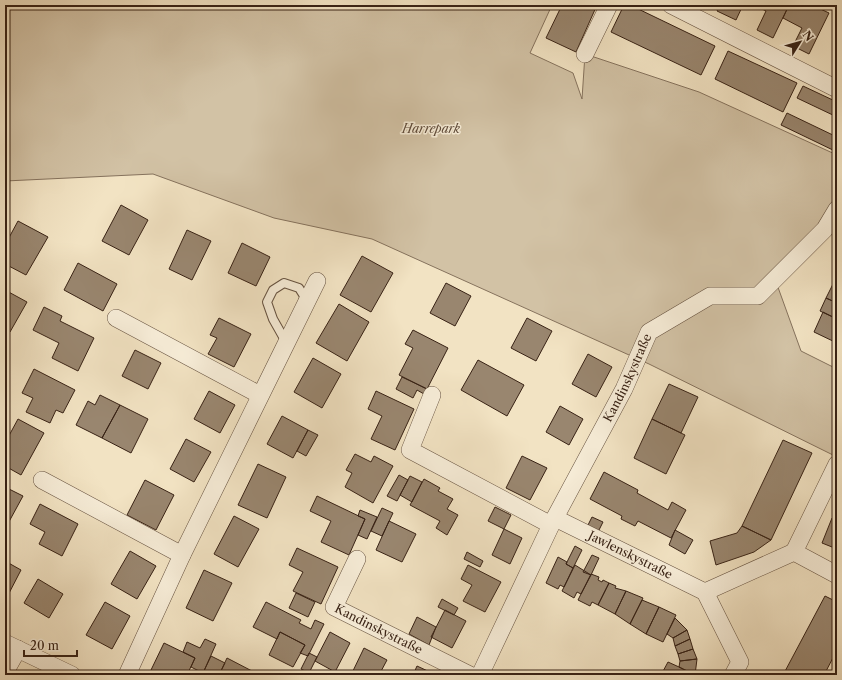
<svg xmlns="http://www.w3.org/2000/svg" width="842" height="680" viewBox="0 0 842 680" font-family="'Libre Caslon Text',serif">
	<rect width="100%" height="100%" fill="#f2e3c3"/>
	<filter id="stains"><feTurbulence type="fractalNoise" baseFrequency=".005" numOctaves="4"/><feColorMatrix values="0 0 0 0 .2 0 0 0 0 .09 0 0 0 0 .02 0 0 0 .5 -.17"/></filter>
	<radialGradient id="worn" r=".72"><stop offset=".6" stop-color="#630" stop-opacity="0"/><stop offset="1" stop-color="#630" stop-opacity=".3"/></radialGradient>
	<!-- green -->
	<path fill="#d2c2a5" stroke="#85725d" d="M5,5H552L530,53L573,73L582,99L585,54L699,92L837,155V209L775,279L801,351L837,369V457L649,364L372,239L274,218L153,174L5,181Z"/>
	<!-- building -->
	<path fill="#99866f" stroke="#382215" d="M562,5H597L576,52L546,38Z
		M624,5H630L715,46L701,75L611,32Z
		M720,5H743L736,20L717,11Z
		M754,5H789L773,38L757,30L766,11Z
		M789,5H812L829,13L809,54L793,46L802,28L783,18Z
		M728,51L797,83L783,112L715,79Z
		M803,86L837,102V117L797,98Z
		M787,113L837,137V152L781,125Z
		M121,205L148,220L129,255L102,241Z
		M18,221L48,237L26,275L5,264V245Z
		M187,230L211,241L192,280L169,269Z
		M242,243L270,257L256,286L228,273Z
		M362,256L393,273L371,312L340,295Z
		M78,263L117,284L103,311L64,290Z
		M837,276V303L826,298Z
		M446,283L471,296L455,326L430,313Z
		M5,290L27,302L10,332L5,329Z
		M826,298L837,303V319L820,311Z
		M339,304L369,322L347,361L316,343Z
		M44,307L62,316L60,321L94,338L78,371L52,358L59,343L33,330Z
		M823,312L837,319V343L814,332Z
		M219,318L251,334L234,367L208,354L217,338L210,335Z
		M527,318L552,331L536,361L511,348Z
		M413,330L448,348L427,389L399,375L413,348L405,344Z
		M135,350L161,363L148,389L122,376Z
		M588,354L612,367L596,397L572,384Z
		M313,358L341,374L322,408L294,392Z
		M478,360L524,385L507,416L461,390Z
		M34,369L75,390L63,413L56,410L50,423L26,412L33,398L22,393Z
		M402,377L427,389L424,394L417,390L413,398L396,389Z
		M669,384L698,397L681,433L652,419Z
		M209,391L235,405L220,433L194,419Z
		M376,391L414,409L395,450L371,439L382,416L368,409Z
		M100,395L120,405L102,438L76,425L88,401L95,405Z
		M120,405L148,419L131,453L102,438Z
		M560,406L583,419L569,445L546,432Z
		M282,416L308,430L293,458L267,444Z
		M18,419L44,433L21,475L5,466V443Z
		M652,419L685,435L666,474L634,458Z
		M308,430L318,435L306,456L297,451Z
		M186,439L211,452L194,482L170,469Z
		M783,440L812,453L771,540L742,526Z
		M355,454L371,462L374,456L393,466L373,503L345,487L352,473L346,470Z
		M522,456L547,468L530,500L506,488Z
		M258,464L286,477L267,518L238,505Z
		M604,472L638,490L637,493L668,510L672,502L686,510L671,538L638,521L635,526L621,519L622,516L590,499Z
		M399,475L408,480L397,501L387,496Z
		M410,476L422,482L412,502L400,495Z
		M424,479L440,488L438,491L453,499L447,509L458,515L447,535L436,528L440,521L410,505Z
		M145,480L174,495L156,530L127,515Z
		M5,487L23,496L5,529Z
		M317,496L365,519L349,555L321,542L331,521L310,511Z
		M40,504L78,524L62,556L39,544L45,532L30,524Z
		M495,507L511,515L504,529L488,521Z
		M382,508L393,513L382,536L371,531Z
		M360,510L377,517L367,539L358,535L365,519L358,516Z
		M234,516L259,529L238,567L214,554Z
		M592,517L603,522L597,534L586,529Z
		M832,518L837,520V549L822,543Z
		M389,521L416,534L402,562L376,550Z
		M742,526L771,540L754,552L716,565L710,541L737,533Z
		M504,529L522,538L510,564L492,555Z
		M675,530L693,540L685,554L669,545Z
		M575,546L582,550L573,568L566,564Z
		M297,548L338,567L321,604L293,591L303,572L289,565Z
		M130,551L156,566L137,599L111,584Z
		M467,552L483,561L480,567L464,559Z
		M592,555L599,558L591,575L583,572Z
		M558,557L567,562L566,564L573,568L564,587L560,585L558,589L546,583Z
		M5,561L21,570L6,599H5Z
		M468,565L501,582L485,612L463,601L472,585L461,579Z
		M575,565L591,575L581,594L577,592L574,598L562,591Z
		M204,570L232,583L213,621L186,608Z
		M591,574L599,577L598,580L602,582L603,580L609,583L598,605L592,602L590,606L578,600Z
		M38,579L63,594L49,618L24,603Z
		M609,583L616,586L615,588L626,591L615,614L598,605Z
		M626,591L643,598L630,624L615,614Z
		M296,593L315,602L308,617L289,608Z
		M825,596L837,602V650L824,675H783Z
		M442,599L458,608L454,615L438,607Z
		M642,600L659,607L646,634L630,624Z
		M105,602L130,616L112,649L86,635Z
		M266,602L301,620L299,623L311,629L315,620L324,624L308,656L300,653L305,645L280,632L277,639L253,627Z
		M659,607L676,615L663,642L646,634Z
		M445,610L466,621L452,648L431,637Z
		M417,617L436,627L429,645L409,634Z
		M675,618L687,630L673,638L667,634Z
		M687,630L690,639L675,646L673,638Z
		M280,632L305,645L293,667L269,655Z
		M330,632L350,643L335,672L315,661Z
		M205,639L216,644L203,673L191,667L195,658L183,652L187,642L200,648Z
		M690,639L693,649L678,654L675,646Z
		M164,643L195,658L187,675H162L151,670Z
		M364,648L387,660L379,675H351Z
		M693,649L697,659L680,661L678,654Z
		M309,653L317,657L309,673L301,669Z
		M211,656L225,663L219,675H208L203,673Z
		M227,658L252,671L250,675H219Z
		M697,659L695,675L679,667L680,661Z
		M668,662L679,667L695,675H661Z
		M417,666L432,673L431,675H413Z"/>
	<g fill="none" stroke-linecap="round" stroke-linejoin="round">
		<defs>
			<path id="lane" d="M286,342L273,319L267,302L273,290L284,283L299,288L304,296L303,303"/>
			<g id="street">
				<path d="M671,5L837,89"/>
				<path d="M585,54L609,5"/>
				<path d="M116,318L260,395"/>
				<path d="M432,395L410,450L551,525"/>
				<path d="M42,480L182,555"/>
				<path id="s1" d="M555,518L705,592"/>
				<path d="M794,552L837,464"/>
				<path id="s2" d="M357,559L334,607L470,675"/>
				<path d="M705,592L794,552L837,575"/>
				<path d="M705,592L740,662L733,675"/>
				<path d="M5,643L72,675"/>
				<path d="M5,672L18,649"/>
				<path d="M127,675L182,555L317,281"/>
				<path id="s3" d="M480,675L551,525L624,389L649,332L710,296H758L825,229L837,209"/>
			</g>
		</defs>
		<!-- lane casing -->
		<use href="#lane" stroke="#665240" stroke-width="10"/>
		<!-- street casing -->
		<use href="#street" stroke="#665240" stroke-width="18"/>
		<!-- lane -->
		<use href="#lane" stroke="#f7edd8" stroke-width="8"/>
		<!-- street -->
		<use href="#street" stroke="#f7edd8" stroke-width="17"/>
	</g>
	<g text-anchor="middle" stroke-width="3" stroke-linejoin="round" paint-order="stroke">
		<!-- park labels -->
		<g font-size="12" font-style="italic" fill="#5e4a39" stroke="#f7edd8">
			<text x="431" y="133">Harrepark</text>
		</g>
		<!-- street labels -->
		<g font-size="12" fill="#382215" stroke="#f7edd8">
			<text dy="4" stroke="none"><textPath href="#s3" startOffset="332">Kandinskystraße</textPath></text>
			<text dy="4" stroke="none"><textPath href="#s1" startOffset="84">Jawlenskystraße</textPath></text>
			<text dy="4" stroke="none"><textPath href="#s2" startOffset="103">Kandinskystraße</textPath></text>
		</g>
	</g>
	<!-- margin -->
	<rect width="842" height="680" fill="none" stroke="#f2e3c3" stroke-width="20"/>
	<rect x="6" y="6" width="830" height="668" fill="none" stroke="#382215" stroke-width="2"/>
	<rect x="10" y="10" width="822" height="660" fill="none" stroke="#382215"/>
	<!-- north arrow -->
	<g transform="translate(800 42) rotate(53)" stroke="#f7edd8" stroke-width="3" paint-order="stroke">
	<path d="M0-3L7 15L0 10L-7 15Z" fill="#382215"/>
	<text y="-6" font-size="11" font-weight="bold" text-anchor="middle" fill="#382215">N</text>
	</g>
	<!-- scale -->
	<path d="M24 650v6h53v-6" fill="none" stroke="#382215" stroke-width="2"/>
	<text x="30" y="650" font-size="12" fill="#382215" stroke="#f7edd8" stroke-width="3" paint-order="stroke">20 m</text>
	<rect width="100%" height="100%" filter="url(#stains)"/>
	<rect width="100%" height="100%" fill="url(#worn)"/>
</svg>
